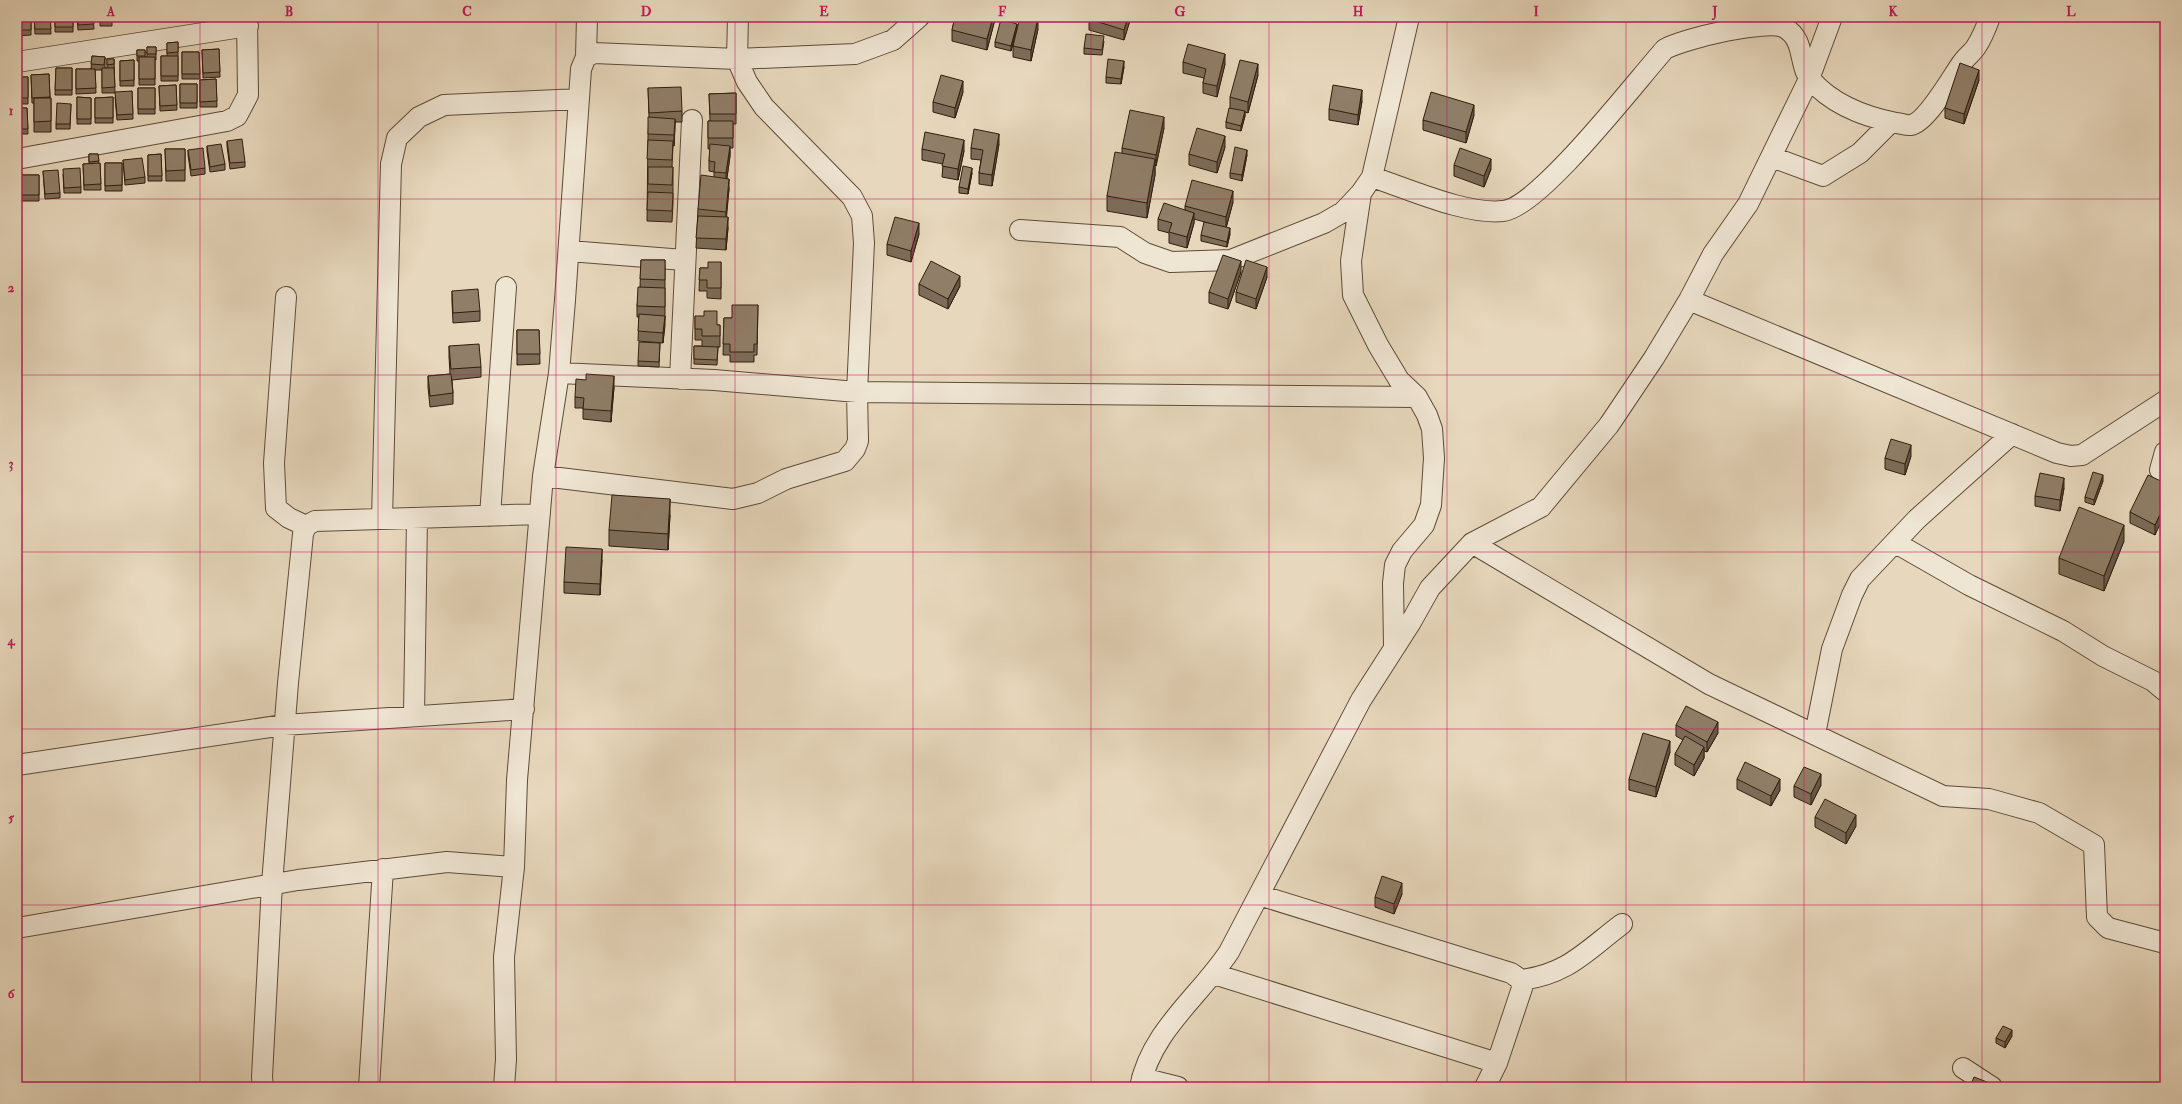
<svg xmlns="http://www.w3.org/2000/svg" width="2182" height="1104" viewBox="0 0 2182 1104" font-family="'IM FELL Double Pica',serif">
	<rect width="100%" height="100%" fill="#e7d7bc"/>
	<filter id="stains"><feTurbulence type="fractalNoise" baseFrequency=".005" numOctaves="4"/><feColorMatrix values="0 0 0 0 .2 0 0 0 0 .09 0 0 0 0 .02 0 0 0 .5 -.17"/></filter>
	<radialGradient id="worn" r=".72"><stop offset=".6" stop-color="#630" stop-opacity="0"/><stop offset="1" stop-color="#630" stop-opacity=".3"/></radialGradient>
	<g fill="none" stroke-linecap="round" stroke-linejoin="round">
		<defs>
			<path id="minor" d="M586,57L594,53L737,59L855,54L893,40L919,17
				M17,62L248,26
				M1772,157L1823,176L1860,153L1891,122
				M17,159L227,121L237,116L248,95L247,17
				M1372,177C1409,189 1466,215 1503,211C1539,208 1637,80 1665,49C1683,39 1768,18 1785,28C1806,40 1798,66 1811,80C1832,104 1866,117 1896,123C1900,123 1907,126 1911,125C1927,122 1952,77 1962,63C1966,57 1972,53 1976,47C1982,38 1986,28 1990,17
				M1361,193L1351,261L1353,295L1378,345L1399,380L1417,397L1427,415L1432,429L1434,458L1431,505L1424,525L1402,551L1395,565L1393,583L1394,646
				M1020,230L1120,237L1145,253L1171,262L1231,260L1324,223L1343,212L1361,193L1372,177L1409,17
				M569,251L684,260
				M286,297L274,463L276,508L289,518L306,526
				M1689,300L2057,453L2071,456L2082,455L2165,401
				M559,373L714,380L857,392L1417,397
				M680,379L692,120
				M2160,470L2165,452
				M543,476L733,499L758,493L786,479L845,461L855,449L858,441L857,392L864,243L862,216L852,197L764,107L747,82L737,59L738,17
				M490,516L506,287
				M382,519L391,164L397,138L419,117L444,105L579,99
				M1897,540L1901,546L1969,585L2063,631L2103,656L2153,681L2165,691
				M1472,543L1709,684L1943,796L1989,799L2039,813L2094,845L2097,917L2108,928L2165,943
				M414,715L417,518
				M1815,734L1832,649L1852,595L1860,579L1917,519L2012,434
				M17,765L284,725L524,709
				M1259,895L1511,973L1521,980L1522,988L1497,1063L1485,1087
				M17,928L298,880L447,862L514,867L517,780L543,476L559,373L565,300L581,69L586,57L587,17
				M1214,974L1497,1063
				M1521,980C1568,974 1586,951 1622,924
				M1963,1068L1992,1087
				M1142,1078L1178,1087
				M263,1087L262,1077L272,884L288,683L303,534L306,526L315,521L540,514
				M369,1087L383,869
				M504,1087L506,1059L504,957L514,867
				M1140,1087C1151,1031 1199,997 1229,952L1361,700L1411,622L1430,588L1472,543L1541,507L1609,425L1654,358L1689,300L1713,254L1748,204L1809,79L1832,17"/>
		</defs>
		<!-- minor casing -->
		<use href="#minor" stroke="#5e4c38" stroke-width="22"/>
		<!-- minor -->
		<use href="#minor" stroke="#efe5d3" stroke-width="20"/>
	</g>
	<!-- wall -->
	<path fill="#7c6c59" stroke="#311d0c" d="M17,17H31V35L17,36Z
		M34,17H50L51,34H35Z
		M55,17H73V32H55Z
		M77,17H93L94,29L78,30Z
		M100,17H112V26H100Z
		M118,17H136V21H119Z
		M140,17H156V19L140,20Z
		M955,17H995L994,19V23L987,50L952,41V30Z
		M1131,17L1124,40L1089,30V19Z
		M1017,24L1011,51L995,47V42Z
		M1038,29L1031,61L1013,57V46Z
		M1104,41L1102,55L1084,54V48Z
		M178,42V81H161V56H167V43Z
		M147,47H156V60H155V85H139V61H137V50H145V57H147Z
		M219,49L220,77L203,78L202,50Z
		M182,52H199L200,79H182Z
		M92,56L105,57V68H107V59H114L115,93H102V70H95L96,93L76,94V69H91Z
		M134,60V86H120V61Z
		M1183,62L1225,64L1217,97L1203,93V83L1204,78L1183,73Z
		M1124,67L1121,84L1106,83V77Z
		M56,68H72V95H55Z
		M49,74L50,98H51V132H34V103H32L31,75Z
		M1258,75L1248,113L1245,112V116L1241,131L1226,128V122L1230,108V97Z
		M17,77H28V104H17Z
		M216,79L217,107H200V80Z
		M1979,80L1964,124L1945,118V108Z
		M180,84H197V108H180Z
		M176,85L177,110L160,111L159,86Z
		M138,88H155V114H138Z
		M648,88L682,111V122H675L674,146H673L672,167H673V204L672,222L647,221L648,134L649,117Z
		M132,91L133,119L117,120L115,97Z
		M963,92L955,118L933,112V102Z
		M736,93V124H733V148H730V156L727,178L729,189L726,217L728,228L726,250L696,248L698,209L714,177V172L709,171V161L710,149H708V121H710L709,94Z
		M77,97L91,98V124H77Z
		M113,97V123H95V98Z
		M1362,101L1358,125L1329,120V109Z
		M71,104L70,129H56V124Z
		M17,108H27L28,134H17Z
		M1474,115L1466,143L1423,130V120Z
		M1164,128L1156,166L1155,165V175L1147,218L1107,211V196L1122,153V148Z
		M227,141L245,162V167L230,169L227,146Z
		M999,144L992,186L979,184V173L981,160L971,159V148Z
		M207,146L225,164V170L210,172L207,151Z
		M1225,147L1217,173L1189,165V154Z
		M165,149H185V181H166Z
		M922,149L964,151L958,180L942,177L943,164L922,160Z
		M188,150L205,168V174L191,176L188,155Z
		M89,154H98L99,164L100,163L101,190H84L83,164H89Z
		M161,154L162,181H148V155Z
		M1247,155L1242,181L1230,178V173Z
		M123,160L145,177V183L125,185Z
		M105,163H122V191H105Z
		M1454,165L1491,169L1484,187L1454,176Z
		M43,171L60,193V198L45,199Z
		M972,173L968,194L959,193V187Z
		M63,174L81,187V193H64Z
		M21,175H39V201H21Z
		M1233,202L1226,228L1194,219V223L1187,248L1169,243V233L1158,230V219L1185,210V206Z
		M919,234L911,262L887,255V244Z
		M1230,234L1227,247L1201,241V235Z
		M641,260H665V317L663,343L638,341L639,317H637V306L640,287Z
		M721,262V299L707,298V291H699L700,268H708Z
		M1241,272L1228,309L1209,303V292Z
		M1267,277L1256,309L1236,302V292Z
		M919,284L960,286L948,309L919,295Z
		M452,291L480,311V321L453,323L452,302Z
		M758,305L757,355H754V362H730V355H723L724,318H732Z
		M695,316L717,325H720V347H717H718L717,365L694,364V346H702V340H695Z
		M517,330H539L540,364L517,365Z
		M660,343L659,367L638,366V361Z
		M449,346L481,367V377L452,380L453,393V404L430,407L428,387V376L450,374L449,357Z
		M614,387L611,422L583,419V408H575V397Z
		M1911,456L1905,475L1885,469V458Z
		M2103,481L2094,505L2085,502V497Z
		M2165,483L2155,535L2130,523V512Z
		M2064,488L2060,511L2035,506V496Z
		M670,515L668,550L609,546V530Z
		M2124,541L2104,591L2059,574V558Z
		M602,560L600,595L564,593V582Z
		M1676,725L1718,733L1707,752L1704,751V758L1694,776L1675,765V754L1683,740L1676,736Z
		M1670,752L1656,797L1629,790V779Z
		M1737,779L1780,790L1771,806L1737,789Z
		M1821,785L1811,805L1794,797V786Z
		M1815,817L1856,826L1846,844L1815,827Z
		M1402,894L1394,914L1375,907V897Z
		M2012,1036L2005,1048L1996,1043V1038Z"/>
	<!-- shaded-wall -->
	<path fill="#655849" stroke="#311d0c" d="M993,17H994V23L987,50V39Z
		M1128,17H1131L1124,40V30Z
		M1038,18V29L1031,61V50Z
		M1017,24V29L1011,51V46Z
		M1225,54V64L1217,97V86Z
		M1124,61V67L1121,84V79Z
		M1258,64V75L1248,113V102Z
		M1979,70V80L1964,124V114Z
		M963,81V92L955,118V108Z
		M1362,90V101L1358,125V115Z
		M1474,105V115L1466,143V132Z
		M1245,111V116L1241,131V126Z
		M1164,117V128L1156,166V155Z
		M675,119V129L674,146V135Z
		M999,134V144L992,186V175Z
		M1225,136V147L1217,173V162Z
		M964,140V151L958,180V169Z
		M730,146V156L726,184V173Z
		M1247,150V155L1242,181V175Z
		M1155,159V175L1147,218V203Z
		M1491,159V169L1484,187V176Z
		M972,168V173L968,194V189Z
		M729,179V189L726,223V212Z
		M1233,191V202L1226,228V217Z
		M1194,213V223L1187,248V237Z
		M728,217V228L726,250V239Z
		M919,223V234L911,262V251Z
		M1230,228V234L1227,247V242Z
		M1241,261V272L1228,309V299Z
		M1267,267V277L1256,309V299Z
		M960,276V286L948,309V299Z
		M665,316V326L663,343V333Z
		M614,376V387L611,422V411Z
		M1911,445V456L1905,475V464Z
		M2103,475V481L2094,505V500Z
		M2064,478V488L2060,511V500Z
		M670,499V515L668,550V534Z
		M2165,504V514L2155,535V525Z
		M2124,525V541L2104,591V576Z
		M602,549V560L600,595V584Z
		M1718,722V733L1707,752V742Z
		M1670,741V752L1656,797V787Z
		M1704,747V758L1694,776V765Z
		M1821,774V785L1811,805V794Z
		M1780,779V790L1771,806V796Z
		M1856,815V826L1846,844V833Z
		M1402,883V894L1394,914V904Z
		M2012,1030V1036L2005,1048V1042Z"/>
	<!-- building -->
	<path fill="#907e68" stroke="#311d0c" d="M17,17H31V30H17Z
		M34,17H50L51,29H35Z
		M55,17H73V27H55Z
		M78,17H93L94,24L78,25Z
		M100,17H112V20L100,21Z
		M955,17H993L987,39L952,30Z
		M1020,17H1034L1038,18L1031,50L1013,46Z
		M1090,17H1128L1124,30L1089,19Z
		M1001,19L1017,24L1011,46L995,42Z
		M1086,34L1104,36L1102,50L1084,48Z
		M178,42V52L167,53V43Z
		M1188,44L1225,54L1217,86L1203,83L1206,69L1183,62Z
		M147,47H156V54H147Z
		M219,49L220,72L203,73L202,50Z
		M137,50H145V56H137Z
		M182,52H199L200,74H182Z
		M92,56L105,57L104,65L91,64Z
		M161,56H178V76H161Z
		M139,57H155V79H139Z
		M107,59H114V64L107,65Z
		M1108,59L1124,61L1121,79L1106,77Z
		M134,60V80L120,81V61Z
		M1240,60L1258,64L1248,102L1230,97Z
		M1960,63L1979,70L1964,114L1945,108Z
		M56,68H72V90H55Z
		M102,68H114L115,87L102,88Z
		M76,69H95L96,88L76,89Z
		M49,74L50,97L32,98L31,75Z
		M941,75L963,81L955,108L933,102Z
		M17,77H28V98H17Z
		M216,79L217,101L200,102V80Z
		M180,84H197V103H180Z
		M176,85L177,105L160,106L159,86Z
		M1333,85L1362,90L1358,115L1329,109Z
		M681,87L682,111L649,113L648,88Z
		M138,88H155V109H138Z
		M132,91L133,114L117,115L115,92Z
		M1431,92L1474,105L1466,132L1423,120Z
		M736,93V114H710L709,94Z
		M77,97L91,98V119H77Z
		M113,97V118H95V98Z
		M34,98H51V121L34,122Z
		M57,103L71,104L70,124H56Z
		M17,108H27L28,129H17Z
		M1229,108L1245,111L1241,126L1226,122Z
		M1130,110L1164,117L1156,155L1122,148Z
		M648,117L675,119L674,135L648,134Z
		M708,121H733V138H708Z
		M1197,128L1225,136L1217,162L1189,154Z
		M974,129L999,134L992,175L979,173L983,150L971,148Z
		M925,132L964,140L958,169L942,166L945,154L922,149Z
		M242,139L245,162L230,163L227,141Z
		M648,140L673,141L672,160L647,159Z
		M221,144L225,164L210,167L207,146Z
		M710,144L730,146L726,173L714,172L715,162L709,161Z
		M1235,147L1247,150L1242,175L1230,173Z
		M203,148L205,168L191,170L188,150Z
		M1460,148L1491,159L1484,176L1454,165Z
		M165,149H185V170L166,171Z
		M1115,152L1155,159L1147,203L1107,196Z
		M89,154H98L99,161L89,162Z
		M161,154L162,176H148V155Z
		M142,158L145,177L125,180L123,160Z
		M100,163L101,184L84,185L83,164Z
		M105,163H122V185L105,186Z
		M963,166L972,168L968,189L959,187Z
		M648,167H673L672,185L648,184Z
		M80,168L81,187L64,188L63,169Z
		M58,170L60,193L45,194L43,171Z
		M21,175H39V195H21Z
		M701,175L729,179L726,212L698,209Z
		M1192,180L1233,191L1226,217L1185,206Z
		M648,192L673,193L672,211L647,210Z
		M1164,203L1194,213L1187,237L1169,232L1172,223L1158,219Z
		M698,216L728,217L726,239L696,238Z
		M895,217L919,223L911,251L887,244Z
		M1204,222L1230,228L1227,242L1201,235Z
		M1223,255L1241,261L1228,299L1209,292Z
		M641,260H665V280L640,279Z
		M1246,260L1267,267L1256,299L1236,292Z
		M931,261L960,276L948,299L919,284Z
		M708,262H721V288H707V280H699L700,268H708Z
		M638,287L665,288V307L637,306Z
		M478,289L480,311L453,313L452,291Z
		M732,305H758L757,344H754V352H730V344H723L724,318H732Z
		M704,311H717V325H720V336H702V329H695V316H704Z
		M639,314L665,316L663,333L638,331Z
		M517,330H539L540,354H517Z
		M639,342L660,343L659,362L638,361Z
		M479,344L481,367L451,369L449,346Z
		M694,346L718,347L717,360L694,359Z
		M451,374L453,393L430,396L428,376Z
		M586,374L614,376L611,411L583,409L584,398L575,397L576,379L586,380Z
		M1891,439L1911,445L1905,464L1885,458Z
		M2093,472L2103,475L2094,500L2085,497Z
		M2040,473L2064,478L2060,500L2035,496Z
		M2148,475L2165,483V504L2155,525L2130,512Z
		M612,495L670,499L668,534L609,530Z
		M2079,507L2124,525L2104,576L2059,558Z
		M566,547L602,549L600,584L564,582Z
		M1686,706L1718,722L1707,742L1676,725Z
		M1643,733L1670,741L1656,787L1629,779Z
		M1685,736L1704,747L1694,765L1675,754Z
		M1745,762L1780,779L1771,796L1737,779Z
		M1804,767L1821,774L1811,794L1794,786Z
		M1825,799L1856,815L1846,833L1815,817Z
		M1382,876L1402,883L1394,904L1375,897Z
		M2003,1026L2012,1030L2005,1042L1996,1038Z
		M1974,1077L1987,1082L1986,1087H1970Z"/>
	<!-- grid -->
	<path fill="none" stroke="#c2185b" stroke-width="1" stroke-opacity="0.55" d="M200,17V1087M378,17V1087M556,17V1087M735,17V1087M913,17V1087M1091,17V1087M1269,17V1087M1447,17V1087M1626,17V1087M1804,17V1087M1982,17V1087M17,199H2165M17,375H2165M17,552H2165M17,729H2165M17,905H2165"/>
	<!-- margin -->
	<rect width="2182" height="1104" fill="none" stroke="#e7d7bc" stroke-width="44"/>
	<rect x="22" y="22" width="2138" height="1060" fill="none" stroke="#c2185b" stroke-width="1.5"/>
	<g font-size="13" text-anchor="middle" font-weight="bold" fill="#c2185b">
		<text x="111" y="16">A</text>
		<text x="289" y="16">B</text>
		<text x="467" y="16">C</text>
		<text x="646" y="16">D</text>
		<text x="824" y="16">E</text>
		<text x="1002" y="16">F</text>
		<text x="1180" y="16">G</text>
		<text x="1358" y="16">H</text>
		<text x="1536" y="16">I</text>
		<text x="1715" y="16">J</text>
		<text x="1893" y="16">K</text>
		<text x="2071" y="16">L</text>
		<text x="11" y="115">1</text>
		<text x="11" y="292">2</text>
		<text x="11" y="468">3</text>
		<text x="11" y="645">4</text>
		<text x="11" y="822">5</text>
		<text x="11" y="998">6</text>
	</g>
	<rect width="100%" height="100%" filter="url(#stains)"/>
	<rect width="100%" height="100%" fill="url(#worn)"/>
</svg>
